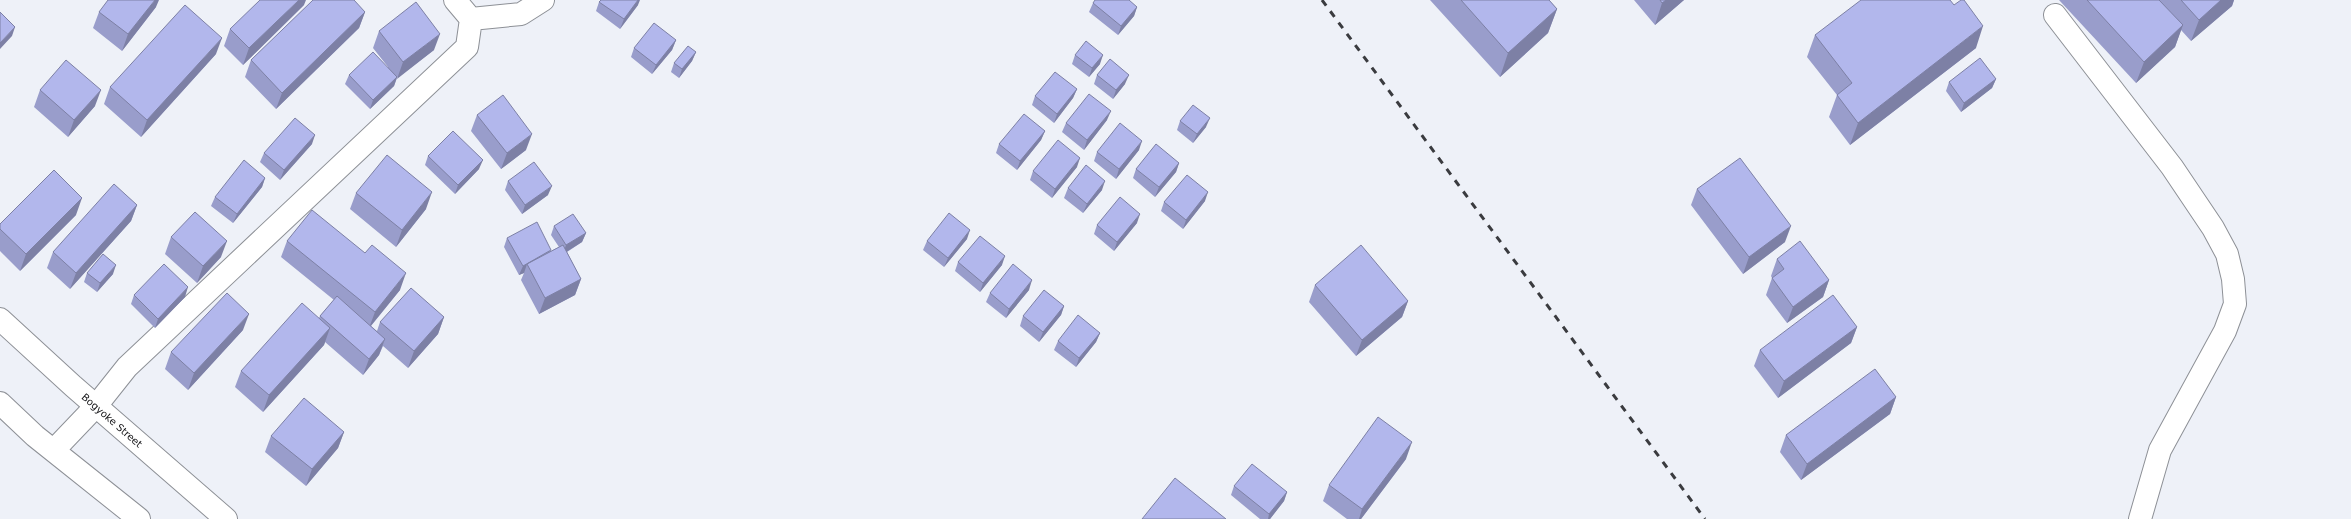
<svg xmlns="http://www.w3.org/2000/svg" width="2351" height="519" viewBox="0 0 2351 519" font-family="'DejaVu Sans',sans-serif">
	<rect width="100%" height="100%" fill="#eef1f8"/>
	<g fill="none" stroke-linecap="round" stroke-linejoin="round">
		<defs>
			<path id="minor" d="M2055,15L2172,167L2213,228L2227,254L2233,279L2235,304L2225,331L2160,450L2140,519
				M471,19L521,14L543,0
				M54,450L96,406L127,367L467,47L471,19L455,0"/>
			<g id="major">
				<path id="s1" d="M0,319L73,386L226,519"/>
				<path d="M0,403L35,436L139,519"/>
			</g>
		</defs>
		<!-- minor casing -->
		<use href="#minor" stroke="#8d9096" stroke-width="24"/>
		<!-- major casing -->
		<use href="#major" stroke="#8d9096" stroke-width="24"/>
		<!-- minor -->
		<use href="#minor" stroke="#fff" stroke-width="22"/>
		<!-- major -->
		<use href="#major" stroke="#fff" stroke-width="22"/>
		<!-- rail -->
		<path stroke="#3a3b3f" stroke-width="3" stroke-dasharray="7 7" stroke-linecap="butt" d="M1322,0L1705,519"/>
	</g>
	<!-- wall -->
	<path fill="#999dcb" d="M1430,0H1549L1557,9L1548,33L1500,77Z
		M1634,0H1684L1655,25Z
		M2059,0H2234L2232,6L2191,41L2181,30L2175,47L2136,83Z
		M599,2L638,5L620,29L596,11Z
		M1093,3L1137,7L1134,16L1118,35L1089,12Z
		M304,5L243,65L224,46L230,29Z
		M156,7L122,51L93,28L99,12Z
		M365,12L359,28L276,109L245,77L251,60Z
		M379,31L434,50L397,78L394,86L370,109L345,84L349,75L388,67L373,48Z
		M1815,35L1976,48L1850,145L1829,117L1837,95L1807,57Z
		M676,40L672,50L652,74L631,57L634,48Z
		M696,52L692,61L679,78L671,72L674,63Z
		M216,54L141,137L104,104L110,87Z
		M1075,55L1100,64L1089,77L1072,64Z
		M1097,75L1125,84L1113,99L1094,84Z
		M1996,79L1992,88L1961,112L1946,91L1949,82Z
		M1077,89L1073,98L1054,123L1032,105L1035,96Z
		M40,90L95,106L68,137L34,107Z
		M477,115L526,150L501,169L471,131Z
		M1107,120L1084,150L1062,132L1066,123Z
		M1180,121L1206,127L1193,143L1177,130Z
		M1045,131L1041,140L1017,170L996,153L999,144Z
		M312,144L280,180L260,162L264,153Z
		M1139,150L1116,179L1094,161L1097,152Z
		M428,156L479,169L455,194L425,165Z
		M1179,163L1176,172L1155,197L1133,178L1136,169Z
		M1077,167L1052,198L1030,180L1033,171Z
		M265,178L262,187L233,223L211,206L215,197Z
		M508,181L548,195L522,214L505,190Z
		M1068,188L1102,190L1083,213L1064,198Z
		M1697,189L1785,242L1743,274L1691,205Z
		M356,193L426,209L396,247L350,209Z
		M1205,201L1183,229L1161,211L1164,202Z
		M137,205L131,221L70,289L47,268L53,252Z
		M76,215L20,271L0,251V224Z
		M1137,223L1114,251L1094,234L1097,225Z
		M554,226L586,233L582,242L567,252L581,279L575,295L539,314L521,280L524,273L519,275L504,247L507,238L551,251L559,247L551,235Z
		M171,237L221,257L197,283L165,254Z
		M967,239L944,267L923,250L927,241Z
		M287,241L400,290L371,326L377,331L380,322L444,317L438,334L408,368L383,346L379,355L363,375L325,342L324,345L263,412L235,387L241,371L319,318L320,316L334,300L281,257Z
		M1777,259L1829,280L1823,297L1787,323L1766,295L1772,278L1771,276Z
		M958,262L1002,265L980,292L955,271Z
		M87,273L113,274L97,292L84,282Z
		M1315,285L1408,301L1402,317L1356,356L1309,302Z
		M1029,290L1006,318L986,302L990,293Z
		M134,295L185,297L155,328L131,304Z
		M1064,306L1061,315L1039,342L1020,326L1023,316Z
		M1857,327L1851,343L1778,398L1754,366L1760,350Z
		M243,330L188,390L165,369L171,352Z
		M1100,333L1096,342L1076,367L1054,350L1058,341Z
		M1896,397L1890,414L1801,480L1780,452L1786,435Z
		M344,432L338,448L306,486L265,452L271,436Z
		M1406,459L1361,519H1347L1323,501L1329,485Z
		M1234,486L1287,492L1284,501L1270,519H1260L1231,495Z"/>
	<!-- shaded-wall -->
	<path fill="#7d80a5" d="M155,0H159L156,7L122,51L128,34Z
		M299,0H306L304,5L243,65L249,48Z
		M638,0H640L638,5L620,29L624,19Z
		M1666,0H1684L1655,25L1662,3Z
		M2221,0H2234L2232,6L2191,41L2199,20Z
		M1137,7L1134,16L1118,35L1121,26Z
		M1557,9L1548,33L1500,77L1508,53Z
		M365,12L359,28L276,109L282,93Z
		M2183,25L2175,47L2136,83L2144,62Z
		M1983,26L1976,48L1850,145L1858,123Z
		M15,27L12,36L0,49V43Z
		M440,34L434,50L397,79L403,62Z
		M222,38L216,54L141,137L147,120Z
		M676,40L672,50L652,74L656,65Z
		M696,52L692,61L679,78L682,69Z
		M1103,55L1100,64L1089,77L1092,68Z
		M1129,75L1125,84L1113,99L1116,90Z
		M397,77L394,86L370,109L373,100Z
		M1996,79L1992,88L1961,112L1964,103Z
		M1077,89L1073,98L1054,123L1057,114Z
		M101,90L95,106L68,137L74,120Z
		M1111,111L1107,120L1084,150L1087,140Z
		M1210,118L1206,127L1193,143L1197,134Z
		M1045,131L1041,140L1017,170L1020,161Z
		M532,134L526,150L501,169L507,153Z
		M315,135L312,144L280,180L284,170Z
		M1142,141L1139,150L1116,179L1119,169Z
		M1080,158L1077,167L1052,198L1055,189Z
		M483,160L479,169L455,194L458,185Z
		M1179,163L1176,172L1155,197L1159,187Z
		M265,178L262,187L233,223L237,214Z
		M1105,181L1102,190L1083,213L1087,204Z
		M552,186L548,195L522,214L525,205Z
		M432,192L426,209L396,247L402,230Z
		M1208,192L1205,201L1183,229L1186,220Z
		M82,198L76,215L20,271L26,254Z
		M137,205L131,221L70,289L76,273Z
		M1140,214L1137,223L1114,251L1117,242Z
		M1791,226L1785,242L1743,274L1749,257Z
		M970,230L967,239L944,267L948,258Z
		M586,233L582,242L563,254L566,245Z
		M227,241L221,257L197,283L203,266Z
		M551,250L527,264L524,273L519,275L523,266Z
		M1005,256L1002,265L980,292L983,283Z
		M116,265L113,274L97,292L100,283Z
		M406,273L400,290L369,328L375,312Z
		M581,279L575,295L539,314L545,298Z
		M1032,280L1029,290L1006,318L1009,309Z
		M1829,280L1823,297L1787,323L1793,307Z
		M188,287L185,297L155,328L158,319Z
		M1408,301L1402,317L1356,356L1362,340Z
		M1064,306L1061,315L1039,342L1043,332Z
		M249,314L243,330L188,390L194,373Z
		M444,317L438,334L408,368L414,351Z
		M1857,327L1851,343L1778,398L1784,381Z
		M330,328L324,345L263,412L269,395Z
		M1100,333L1096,342L1076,367L1079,358Z
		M385,339L379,355L363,375L369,359Z
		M1896,397L1890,414L1801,480L1807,464Z
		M344,432L338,448L306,486L312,469Z
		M1412,442L1406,459L1361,519H1359L1362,509Z
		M1287,492L1284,501L1270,519H1268L1269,514Z"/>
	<!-- building -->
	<path fill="#b2b7ec" stroke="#7d80a5" d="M108,0H155L128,34L99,12Z
		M260,0H299L249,48L230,29Z
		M313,0H354L365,12L282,93L251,60Z
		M601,0H638L624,19L599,2Z
		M1095,0H1129L1137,7L1121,26L1093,3Z
		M1461,0H1549L1557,9L1508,53Z
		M1660,0H1666L1662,3Z
		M1861,0H1950L1954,5L1961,0H1964L1983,26L1858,123L1837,95L1852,83L1815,35Z
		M2087,0H2159L2183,25L2144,62Z
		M2181,0H2221L2199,20Z
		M416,2L440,34L403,62L379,31Z
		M185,5L222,38L147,120L110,87Z
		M0,12L15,27L0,43Z
		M654,23L676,40L656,65L634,48Z
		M1086,41L1103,55L1092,68L1075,55Z
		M688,46L696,52L682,69L674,63Z
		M373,52L397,77L373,100L349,75Z
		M1980,58L1996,79L1964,103L1949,82Z
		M1110,59L1129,75L1116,90L1097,75Z
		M66,60L101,90L74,120L40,90Z
		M1055,72L1077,89L1057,114L1035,96Z
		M1089,94L1111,111L1087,140L1066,123Z
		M503,95L532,134L507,153L477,115Z
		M1193,105L1210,118L1197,134L1180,121Z
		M1024,114L1045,131L1020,161L999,144Z
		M295,118L315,135L284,170L264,153Z
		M1120,123L1142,141L1119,169L1097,152Z
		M453,131L483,160L458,185L428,156Z
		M1058,140L1080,158L1055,189L1033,171Z
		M1156,144L1179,163L1159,187L1136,169Z
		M387,155L432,192L402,230L356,193Z
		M1740,158L1791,226L1749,257L1697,189Z
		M244,160L265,178L237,214L215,197Z
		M534,162L552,186L525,205L508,181Z
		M1086,165L1105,181L1087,204L1068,188Z
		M54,170L82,198L26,254L0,229V224Z
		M1187,175L1208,192L1186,220L1164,202Z
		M114,184L137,205L76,273L53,252Z
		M1120,197L1140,214L1117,242L1097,225Z
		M312,210L365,253L372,245L406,273L375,312L287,241Z
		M195,212L227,241L203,266L171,237Z
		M949,213L970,230L948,258L927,241Z
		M573,214L586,233L566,245L554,226Z
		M537,222L551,250L523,266L507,238Z
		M980,236L1005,256L983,283L958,262Z
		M1800,241L1829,280L1793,307L1772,278L1784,269L1777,259Z
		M563,245L581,279L545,298L527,264Z
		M1361,245L1408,301L1362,340L1315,285Z
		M103,254L116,265L100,283L87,273Z
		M164,264L188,287L158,319L134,295Z
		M1013,264L1032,280L1009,309L990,293Z
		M411,288L444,317L414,351L380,322Z
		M1044,290L1064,306L1043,332L1023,316Z
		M227,293L249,314L194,373L171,352Z
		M1833,295L1857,327L1784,381L1760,350Z
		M337,296L385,339L369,359L320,316Z
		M302,303L330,328L269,395L241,371Z
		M1078,315L1100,333L1079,358L1058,341Z
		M1875,369L1896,397L1807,464L1786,435Z
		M304,398L344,432L312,469L271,436Z
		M1378,417L1412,442L1362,509L1329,485Z
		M1252,464L1287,492L1269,514L1234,486Z
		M1175,478L1226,519H1142Z"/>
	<g text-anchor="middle" stroke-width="3" stroke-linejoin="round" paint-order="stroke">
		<!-- street labels -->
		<g font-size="10" fill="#111114" stroke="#fefefe">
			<text dy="4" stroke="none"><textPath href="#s1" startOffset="151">Bogyoke Street</textPath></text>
		</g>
	</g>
</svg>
